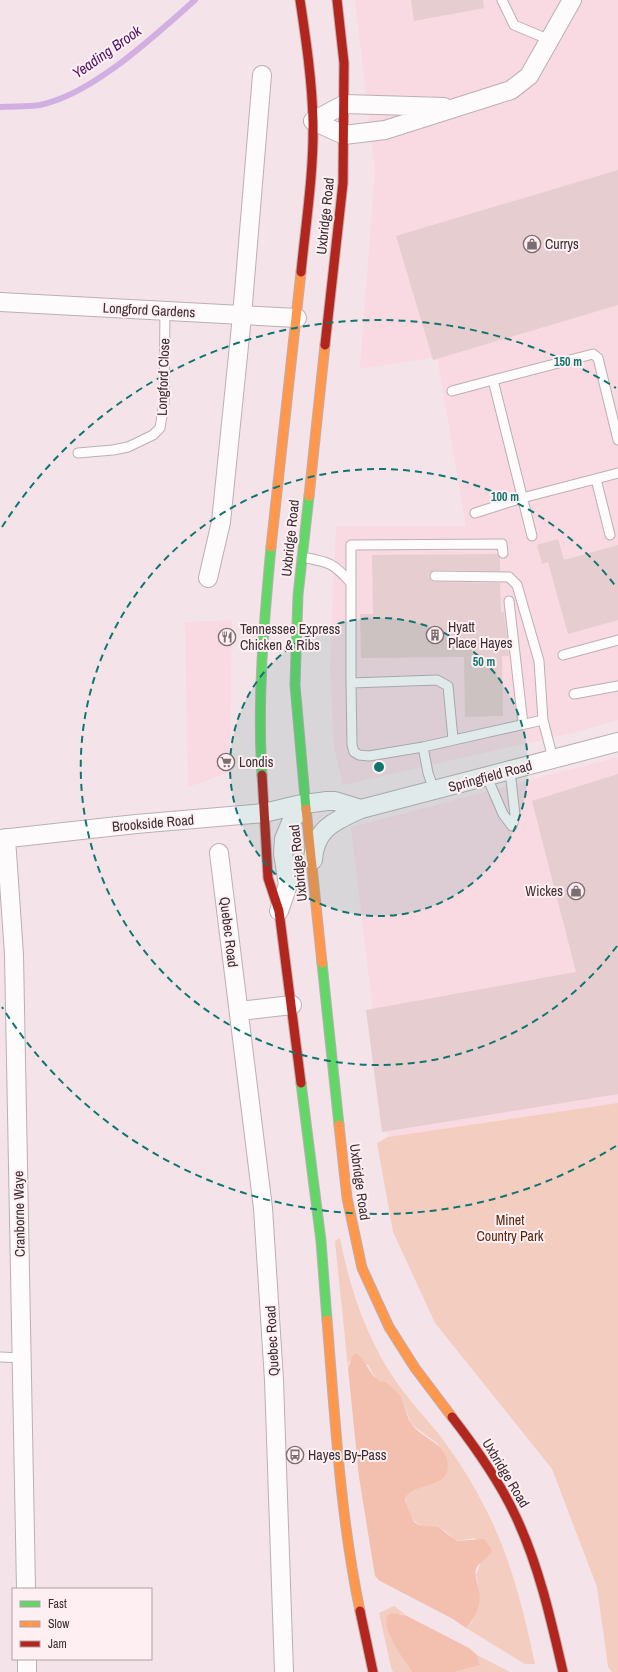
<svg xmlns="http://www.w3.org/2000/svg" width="618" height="1672" viewBox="0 0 618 1672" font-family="'Archivo Narrow',sans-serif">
	<rect width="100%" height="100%" fill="#f4e4e9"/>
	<!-- built -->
	<path fill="#f9d9e2" d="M355,0H618V720L572,733L343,785L334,747L330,666L336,526H466L437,357L360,369L375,170Z
		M232,620L230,772L188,787L185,622Z
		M618,757V1103L388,1137L351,827Z"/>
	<!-- green -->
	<path fill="#f4cdc1" d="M618,1103V1672H612L608,1667L597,1587L552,1469L435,1323L393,1232L377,1143L388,1137Z
		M340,1238C349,1286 365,1333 391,1374C406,1398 427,1418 444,1441C457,1459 471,1480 481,1500C509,1551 523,1607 535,1664H525L466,1628L472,1622L479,1603V1590L476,1575L480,1564L475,1538L457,1541C452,1538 450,1534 445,1531C429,1521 418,1533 408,1511C406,1505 405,1501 406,1495L412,1489L439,1481L438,1444L411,1424L404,1405L377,1380L368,1365L349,1361L348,1368L335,1241Z
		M394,1606L407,1616L400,1614L390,1637L412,1672H393L391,1667L379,1613Z
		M477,1655L510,1672H455L480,1665Z"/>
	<!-- forest -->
	<path fill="#f3bfae" d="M356,1353C366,1360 368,1372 377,1379C379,1382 382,1381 385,1382C389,1384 396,1391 399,1394C405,1404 406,1417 412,1425C424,1440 453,1446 447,1472C442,1487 418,1483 406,1496L405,1500L408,1509L414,1522L419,1525L438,1527L457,1541L484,1539L492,1550C489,1559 479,1561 476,1569C474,1576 478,1584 479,1591C482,1604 475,1619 466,1628L453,1619L380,1581L375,1576L359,1477L348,1368L353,1355Z
		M392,1613L407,1616L469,1648L477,1655L480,1665L455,1672H412C404,1658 382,1633 387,1616Z"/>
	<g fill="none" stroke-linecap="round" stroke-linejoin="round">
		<!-- stream -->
		<path stroke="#d2afe2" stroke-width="6" d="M0,107C13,106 27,107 40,105C93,94 154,36 195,0"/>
	</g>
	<!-- building -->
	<path fill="#e6cdcf" d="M411,0H483L484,8L414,21Z
		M618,170V305L433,360L396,236Z
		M558,539L564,560L618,545V620L568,634L548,562L542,564L537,545Z
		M497,554L500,558V571L435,570L430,573L429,576L432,581L435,582L500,583L501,612H504L509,656H502L503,716L465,717L464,657L361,658L360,614H373L372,555Z
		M618,774V1094L382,1132L366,1010L576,972L532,801Z"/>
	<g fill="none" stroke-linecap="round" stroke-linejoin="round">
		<defs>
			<path id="lane" d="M502,0L514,25L550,40
				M452,391L493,380
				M78,453L113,450L128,447L153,435L160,428L164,402L165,310
				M596,479L610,535
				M475,513L522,498L618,473
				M532,536L493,380L593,354L598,358L618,440
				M302,557C328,562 333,562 351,583
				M435,576L509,577L517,585L539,661L543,720
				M509,601L523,724
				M563,655L618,640
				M351,683V545L502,544L503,553
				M574,694L618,686
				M453,739L448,686L437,680L351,683L352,745L354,752L359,755L369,756L423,747L543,720L553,759
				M423,747L428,773L434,790
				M510,771L515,815L512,826
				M487,777L503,814L512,826
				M0,1357L23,1358"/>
			<path id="street" d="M313,121L344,135L385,130L511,90L529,76L572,0
				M313,121L345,104L444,107
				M0,302L297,318
				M208,578L221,522L242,316L262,75
				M6,838L14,955L26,1589
				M0,839L136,824L264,813L297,805L327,801H335L361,809
				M219,853L263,1208L274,1380L284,1672
				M313,860C315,828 335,821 361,809L618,742
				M279,911L288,885L283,853L284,839L292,820L306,803
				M240,1011L292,1005
				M27,1659V1672"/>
			<path id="fast" d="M262,775C257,698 264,623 271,547
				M306,809L295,685L298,595L309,496
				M322,963L339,1125
				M301,1083L321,1241L327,1320"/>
			<path id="slow" d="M309,496L325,345
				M271,547L301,272
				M306,809L322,963
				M339,1125L347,1198L362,1268L389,1327L415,1368L452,1417
				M327,1320C335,1417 340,1515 360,1611"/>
			<path id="jam" d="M300,0C306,40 312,80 313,121C314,171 306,222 301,272
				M325,345L343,183L344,63L337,0
				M262,775L268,878L279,911L301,1083
				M452,1417C476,1448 500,1482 516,1517C539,1566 551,1620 563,1672
				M360,1611L373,1672"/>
		</defs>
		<!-- lane casing -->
		<use href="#lane" stroke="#bcafb3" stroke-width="11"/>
		<!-- street casing -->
		<use href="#street" stroke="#bcafb3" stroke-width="20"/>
		<!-- fast casing -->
		<use href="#fast" stroke="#bcafb3" stroke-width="11"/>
		<!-- slow casing -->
		<use href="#slow" stroke="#bcafb3" stroke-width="11"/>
		<!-- jam casing -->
		<use href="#jam" stroke="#bcafb3" stroke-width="11"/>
		<!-- lane -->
		<use href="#lane" stroke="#fdfbfc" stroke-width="9"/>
		<!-- street -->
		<use href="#street" stroke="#fdfbfc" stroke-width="18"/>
		<!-- fast -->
		<use href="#fast" stroke="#63d668" stroke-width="9"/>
		<!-- slow -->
		<use href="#slow" stroke="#ff974d" stroke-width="9"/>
		<!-- jam -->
		<use href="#jam" stroke="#b3261e" stroke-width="9"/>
	</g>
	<!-- distance rings -->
	<circle cx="379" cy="767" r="149" fill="#0f766e" fill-opacity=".12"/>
	<g fill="none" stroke="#0f766e" stroke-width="2" stroke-dasharray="7 5">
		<circle cx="379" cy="767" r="149"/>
		<path d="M617 946A298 298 0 1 1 617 588"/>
		<path d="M616 1146A447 447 0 0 1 2 1007M2 527A447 447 0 0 1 616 388"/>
	</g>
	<!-- icons -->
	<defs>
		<symbol id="shop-ring" viewBox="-11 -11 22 22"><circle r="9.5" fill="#feeff3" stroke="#7c6d71" stroke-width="1.5"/><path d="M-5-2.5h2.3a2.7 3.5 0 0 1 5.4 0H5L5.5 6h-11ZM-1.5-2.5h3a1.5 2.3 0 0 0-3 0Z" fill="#7c6d71"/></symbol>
		<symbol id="building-ring" viewBox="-11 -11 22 22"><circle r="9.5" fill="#feeff3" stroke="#7c6d71" stroke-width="1.5"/><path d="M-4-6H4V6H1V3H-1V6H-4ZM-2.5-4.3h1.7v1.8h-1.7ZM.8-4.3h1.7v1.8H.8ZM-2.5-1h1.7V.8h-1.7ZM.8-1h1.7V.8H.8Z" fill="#7c6d71"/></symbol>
		<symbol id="restaurant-ring" viewBox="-11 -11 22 22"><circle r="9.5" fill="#feeff3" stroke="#7c6d71" stroke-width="1.5"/><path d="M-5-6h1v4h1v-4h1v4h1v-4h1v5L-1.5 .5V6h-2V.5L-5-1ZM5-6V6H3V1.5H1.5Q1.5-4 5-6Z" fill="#7c6d71"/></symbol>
		<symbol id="supermarket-ring" viewBox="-11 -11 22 22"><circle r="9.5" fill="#feeff3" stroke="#7c6d71" stroke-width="1.5"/><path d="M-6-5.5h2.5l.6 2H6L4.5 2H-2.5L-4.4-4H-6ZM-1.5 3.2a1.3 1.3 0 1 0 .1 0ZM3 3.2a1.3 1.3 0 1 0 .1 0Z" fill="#7c6d71"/></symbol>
		<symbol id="bus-ring" viewBox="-11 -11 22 22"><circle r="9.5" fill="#feeff3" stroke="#7c6d71" stroke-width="1.5"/><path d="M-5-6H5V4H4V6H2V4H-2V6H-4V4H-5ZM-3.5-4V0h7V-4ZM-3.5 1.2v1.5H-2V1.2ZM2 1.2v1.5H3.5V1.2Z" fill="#7c6d71"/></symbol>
	</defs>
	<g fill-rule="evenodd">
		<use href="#shop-ring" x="522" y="234" width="20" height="20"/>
		<use href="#building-ring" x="425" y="625" width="20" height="20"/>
		<use href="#restaurant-ring" x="217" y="627" width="20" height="20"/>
		<use href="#supermarket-ring" x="216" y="752" width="20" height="20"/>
		<use href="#shop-ring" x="566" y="881" width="20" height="20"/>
		<use href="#bus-ring" x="285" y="1445" width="20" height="20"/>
	</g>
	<g text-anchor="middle" stroke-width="4" stroke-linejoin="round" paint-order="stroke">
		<!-- street labels -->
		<g font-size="14" fill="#3b2d31" stroke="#feeff3">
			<text transform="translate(325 216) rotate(-84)" y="5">Uxbridge Road</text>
			<text transform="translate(149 310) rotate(3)" y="5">Longford Gardens</text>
			<text transform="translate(163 377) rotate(-88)" y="5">Longford Close</text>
			<text transform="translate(290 538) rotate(-84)" y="5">Uxbridge Road</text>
			<text transform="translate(490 776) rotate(-15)" y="5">Springfield Road</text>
			<text transform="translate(153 823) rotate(-5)" y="5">Brookside Road</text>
			<text transform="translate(298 863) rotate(-96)" y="5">Uxbridge Road</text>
			<text transform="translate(229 932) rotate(83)" y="5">Quebec Road</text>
			<text transform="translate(360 1182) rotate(82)" y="5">Uxbridge Road</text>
			<text transform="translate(19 1214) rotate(-91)" y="5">Cranborne Waye</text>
			<text transform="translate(272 1341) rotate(-93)" y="5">Quebec Road</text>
			<text transform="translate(506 1473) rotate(59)" y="5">Uxbridge Road</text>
		</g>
		<!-- poi labels -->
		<g font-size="14" fill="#3b2d31" stroke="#feeff3" text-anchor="start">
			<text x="545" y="249">Currys</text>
			<text x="448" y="632">Hyatt<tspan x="448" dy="16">Place Hayes</tspan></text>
			<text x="240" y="634">Tennessee Express<tspan x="240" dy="16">Chicken &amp; Ribs</tspan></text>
			<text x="239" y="767">Londis</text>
			<text x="563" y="896" text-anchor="end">Wickes</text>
			<text x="308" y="1460">Hayes By-Pass</text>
		</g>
		<!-- park labels -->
		<g font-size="14" fill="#58250b" stroke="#feeff3">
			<text x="510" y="1225">Minet<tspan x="510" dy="16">Country Park</tspan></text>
		</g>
		<!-- water labels -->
		<g font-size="15" font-style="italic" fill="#4b1165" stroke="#feeff3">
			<text transform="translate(107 52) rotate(-35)" y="5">Yeading Brook</text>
		</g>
	</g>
	<circle cx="379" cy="767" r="6" fill="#0f766e" stroke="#feeff3" stroke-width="2"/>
	<g font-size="12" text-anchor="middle" font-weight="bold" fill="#0f766e" stroke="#feeff3" stroke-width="4" stroke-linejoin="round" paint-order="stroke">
		<text x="568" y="366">150 m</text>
		<text x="505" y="501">100 m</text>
		<text x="484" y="666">50 m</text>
	</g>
	<!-- legend -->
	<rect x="12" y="1588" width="140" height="72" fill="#feeff3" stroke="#b0a1a5"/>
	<rect x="20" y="1601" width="20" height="6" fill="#63d668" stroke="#b0a1a5"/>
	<text x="48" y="1608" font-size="12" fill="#3b2d31">Fast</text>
	<rect x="20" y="1621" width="20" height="6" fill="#ff974d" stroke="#b0a1a5"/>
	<text x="48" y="1628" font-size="12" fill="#3b2d31">Slow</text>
	<rect x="20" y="1641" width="20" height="6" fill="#b3261e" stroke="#b0a1a5"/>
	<text x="48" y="1648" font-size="12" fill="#3b2d31">Jam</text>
</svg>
